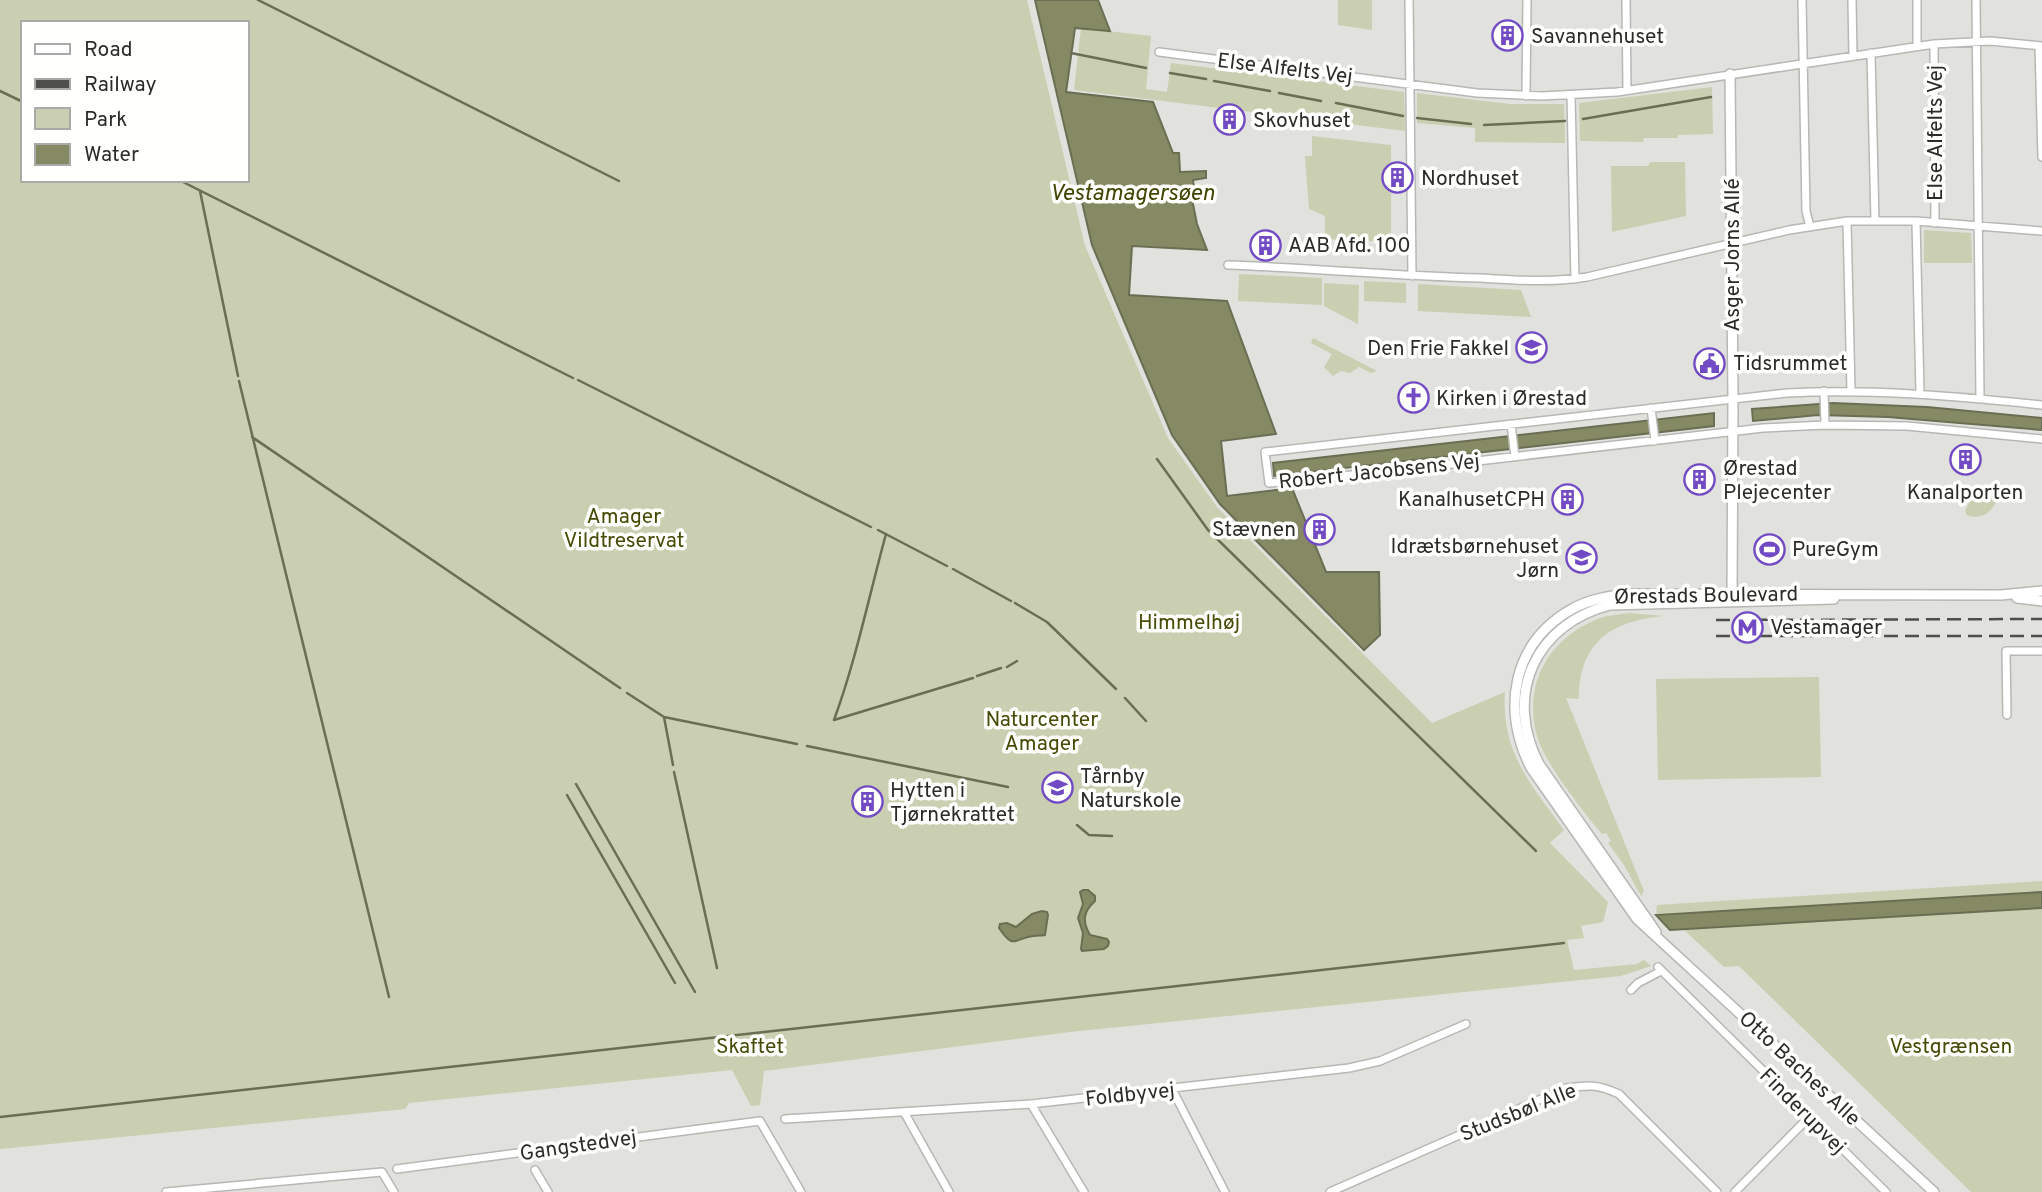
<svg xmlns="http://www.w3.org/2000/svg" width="2042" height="1192" viewBox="0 0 2042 1192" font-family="Overpass,sans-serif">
	<rect width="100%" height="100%" fill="#e1e1de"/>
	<!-- green -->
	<path fill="#cacfb1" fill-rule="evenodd" d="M0,0H1027L1085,246L1168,438L1217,507L1432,723L1505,692C1501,753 1531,784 1564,830L1550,843L1608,902L1603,922L1581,926L1584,938L1567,940L1574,970L1637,964L1644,960L1651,966L1621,976L1070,1032L764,1071L760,1105L751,1106L732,1070L409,1103L405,1109L0,1149ZM23,23H247V180H23Z
		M1338,0H1372V30L1338,25Z
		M1081,28L1151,36L1146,89L1167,92L1171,63L1404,92L1405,131L1074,90Z
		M1712,87L1713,134L1678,135V138H1644L1643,142L1580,141L1579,103Z
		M1417,93L1510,104H1564L1565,143L1475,142V128L1417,123Z
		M1312,136L1391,145V242L1325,239V216L1309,209L1305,156H1312Z
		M1650,162H1685L1686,216L1612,232L1611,166H1648Z
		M1924,230L1971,233L1972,263H1924Z
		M1239,274L1322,278V305L1238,301Z
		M1364,281L1406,283V303L1364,301Z
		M1324,283L1359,285L1358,324L1324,306Z
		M1418,284L1521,290L1531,317L1418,311Z
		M1313,338L1377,371L1371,373L1359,367L1350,373L1341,371L1333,376L1324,367L1332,354L1311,343Z
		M1986,492L1994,493L1997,497C1995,511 1981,521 1967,515L1965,511L1970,501Z
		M1629,613L1664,616C1611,621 1579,642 1579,699L1566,698L1644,891L1641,896L1624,865L1608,843L1611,841L1606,833L1602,834C1584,813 1544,762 1537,736C1522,682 1551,635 1603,617C1611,615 1621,614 1629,613Z
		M1819,677L1821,777L1658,780L1656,679Z
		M2042,881V892L1656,915L1657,905Z
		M2042,908V1192H1971L1739,966L1724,967L1683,929Z"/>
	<!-- water -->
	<path fill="#858a64" stroke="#6a6e53" stroke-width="2" d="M1035,0H1098L1110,31L1075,28L1066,92L1153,102L1173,153H1179L1180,172L1206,171V178L1193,180L1194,188L1205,187L1207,196L1192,199L1197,224L1207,250L1132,246L1129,295L1227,301L1276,434L1221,441L1227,496L1292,488L1326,572H1379L1380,635L1364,650L1220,504L1172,435L1092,245Z
		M1833,403L1927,407L2042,418V430L1888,417L1818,415L1753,421L1752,409Z
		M1714,413V426L1274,476L1273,463Z
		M1083,890H1088L1095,896V901C1083,912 1082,921 1090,935L1107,939L1109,942L1108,946L1104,949L1082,951L1081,949L1083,933L1078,918L1083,904L1080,892Z
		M2042,892V908L1670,930L1656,915Z
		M1042,911L1047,912L1048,915L1045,935C1041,936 1037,935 1033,936C1013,939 1014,950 999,928L1000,924L1007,923L1016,927L1032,914Z"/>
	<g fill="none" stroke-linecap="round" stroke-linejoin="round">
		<!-- stream -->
		<path stroke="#6a6e53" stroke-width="2.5" d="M258,0L619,181
			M1071,53L1146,68
			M1170,73L1206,79
			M1214,81L1270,91
			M0,91L23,102
			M1279,93L1321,101
			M1336,103L1403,116
			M1417,118L1471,124
			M1583,119L1711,97
			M1484,125L1565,121
			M179,180L573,378
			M200,191L238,376
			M578,380L871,527
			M239,381L389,997
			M252,437L620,688
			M1157,459L1208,530L1536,851
			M878,530L947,566
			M953,569L1011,601
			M1015,603L1047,622L1116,689
			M1007,667L1017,661
			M977,676L1001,668
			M627,693L664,717L797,744
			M1125,698L1146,721
			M664,717L673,765
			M834,720C856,660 869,596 886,534
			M834,720L973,678
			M807,746L1008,787
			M674,772L717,968
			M576,784L695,992
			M567,795L675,983
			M1077,825L1089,835L1112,836
			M0,1117L1564,943"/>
		<defs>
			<path id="minor" d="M1409,0L1412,276
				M1626,0L1627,90
				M1802,0L1806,211L1810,227
				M1852,0L1853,56
				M1917,0V46
				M1976,0L1980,398
				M1934,44L1935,223
				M2039,46L2042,157
				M1159,52L1477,93L1542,96L1617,92L1934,44L1990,41L2042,46
				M1871,53L1875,221
				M1571,95L1575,279
				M1526,96L1527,0
				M1847,221L1851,391
				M1916,221L1920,393
				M1228,265C1312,268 1396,276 1480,278C1516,280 1551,283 1587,277L1789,230L1847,221H1916L2042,231
				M1824,391L1825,425
				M2042,405C1957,396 1873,389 1787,393L1265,452L1269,483L1382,472L1763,428L1825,425L1907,426L2042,439
				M1651,408L1655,441
				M1511,424L1515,457
				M2007,715L2006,651H2042
				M1658,967L1886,1192
				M1631,990L1638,983L1661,971
				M1172,1089L1225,1192
				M1031,1104L1084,1192
				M904,1112L949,1192
				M785,1119L1031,1104L1349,1068L1380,1061L1466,1024
				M397,1169L760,1121L801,1192
				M535,1170L548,1192
				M166,1192L382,1172L394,1192
				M1330,1192L1566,1088C1589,1085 1597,1084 1619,1094L1717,1192
				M1735,1192L1809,1117"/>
			<path id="tertiary" d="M1730,74L1733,398L1732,598
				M2017,598L2042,601
				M1656,932L1539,764C1503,695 1535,624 1610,605L1834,599
				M1934,1192L1637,919L1531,768C1501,710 1512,643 1572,609C1590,599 1609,596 1629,594L2001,595L2042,591"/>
		</defs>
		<!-- minor casing -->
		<use href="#minor" stroke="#b7b8b4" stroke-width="10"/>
		<!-- tertiary casing -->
		<use href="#tertiary" stroke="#b7b8b4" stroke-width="12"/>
		<!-- minor -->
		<use href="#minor" stroke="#fff" stroke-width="7"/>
		<!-- tertiary -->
		<use href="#tertiary" stroke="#fff" stroke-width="9"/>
		<!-- rail -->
		<path stroke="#4e4e4d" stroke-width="2.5" stroke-dasharray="14 7" stroke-linecap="butt" d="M1716,620L2042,619
			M1716,636H2042"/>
	</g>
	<!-- icons -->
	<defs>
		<symbol id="building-ring" viewBox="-11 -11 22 22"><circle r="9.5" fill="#fffffe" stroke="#724ac3" stroke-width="1.5"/><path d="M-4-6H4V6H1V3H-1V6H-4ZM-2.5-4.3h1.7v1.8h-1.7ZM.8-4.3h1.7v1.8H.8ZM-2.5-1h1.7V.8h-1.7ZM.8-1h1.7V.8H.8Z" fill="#724ac3"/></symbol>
		<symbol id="school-ring" viewBox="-11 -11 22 22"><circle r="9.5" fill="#fffffe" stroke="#724ac3" stroke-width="1.5"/><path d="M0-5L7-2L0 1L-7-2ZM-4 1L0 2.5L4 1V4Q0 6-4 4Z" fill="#724ac3"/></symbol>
		<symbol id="civic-ring" viewBox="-11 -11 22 22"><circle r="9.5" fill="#fffffe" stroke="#724ac3" stroke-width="1.5"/><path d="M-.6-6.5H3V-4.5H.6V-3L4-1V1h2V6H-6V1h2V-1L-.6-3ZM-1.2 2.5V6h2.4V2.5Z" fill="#724ac3"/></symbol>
		<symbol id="church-ring" viewBox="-11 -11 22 22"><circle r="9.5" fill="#fffffe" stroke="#724ac3" stroke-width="1.5"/><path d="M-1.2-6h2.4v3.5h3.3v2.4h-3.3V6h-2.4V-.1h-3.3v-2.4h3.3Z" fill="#724ac3"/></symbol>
		<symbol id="stadium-ring" viewBox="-11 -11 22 22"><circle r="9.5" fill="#fffffe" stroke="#724ac3" stroke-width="1.5"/><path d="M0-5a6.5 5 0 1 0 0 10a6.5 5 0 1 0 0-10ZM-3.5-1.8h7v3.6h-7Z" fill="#724ac3"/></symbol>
		<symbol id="metro-ring" viewBox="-11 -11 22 22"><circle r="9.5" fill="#fffffe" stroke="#724ac3" stroke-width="1.5"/><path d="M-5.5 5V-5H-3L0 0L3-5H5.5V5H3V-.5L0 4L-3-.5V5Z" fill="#724ac3"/></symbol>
	</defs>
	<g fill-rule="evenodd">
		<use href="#building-ring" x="1490" y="18" width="35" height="35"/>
		<use href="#building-ring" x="1212" y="102" width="35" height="35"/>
		<use href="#building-ring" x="1380" y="160" width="35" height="35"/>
		<use href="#building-ring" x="1248" y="228" width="35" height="35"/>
		<use href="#school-ring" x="1514" y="330" width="35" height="35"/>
		<use href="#civic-ring" x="1692" y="346" width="35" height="35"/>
		<use href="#church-ring" x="1396" y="380" width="35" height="35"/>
		<use href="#building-ring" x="1948" y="442" width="35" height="35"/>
		<use href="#building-ring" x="1682" y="462" width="35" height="35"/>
		<use href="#building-ring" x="1550" y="482" width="35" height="35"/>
		<use href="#building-ring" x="1302" y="512" width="35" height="35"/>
		<use href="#stadium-ring" x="1752" y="532" width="35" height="35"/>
		<use href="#school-ring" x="1564" y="540" width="35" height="35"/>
		<use href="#metro-ring" x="1730" y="610" width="35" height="35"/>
		<use href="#school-ring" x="1040" y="770" width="35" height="35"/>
		<use href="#building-ring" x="850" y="784" width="35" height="35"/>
	</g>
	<g text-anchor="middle" stroke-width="7" stroke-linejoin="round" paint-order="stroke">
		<!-- poi labels -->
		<g font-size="21" fill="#2b2b2a" stroke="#fffffe" text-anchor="start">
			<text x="1531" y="43">Savannehuset</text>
			<text x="1253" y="127">Skovhuset</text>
			<text x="1421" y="185">Nordhuset</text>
			<text x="1288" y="252">AAB Afd. 100</text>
			<text x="1509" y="355" text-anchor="end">Den Frie Fakkel</text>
			<text x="1733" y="370">Tidsrummet</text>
			<text x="1436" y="405">Kirken i Ørestad</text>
			<text x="1723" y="475">Ørestad<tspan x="1723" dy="24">Plejecenter</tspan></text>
			<text x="1965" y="499" text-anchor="middle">Kanalporten</text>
			<text x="1545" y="506" text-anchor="end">KanalhusetCPH</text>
			<text x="1296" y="536" text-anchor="end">Stævnen</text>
			<text x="1559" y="553" text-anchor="end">Idrætsbørnehuset<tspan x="1559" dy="24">Jørn</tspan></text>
			<text x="1792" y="556">PureGym</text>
			<text x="1770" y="634">Vestamager</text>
			<text x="1080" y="783">Tårnby<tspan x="1080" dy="24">Naturskole</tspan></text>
			<text x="890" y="797">Hytten i<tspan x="890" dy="24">Tjørnekrattet</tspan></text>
		</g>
		<!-- street labels -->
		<g font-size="21" fill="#2b2b2a" stroke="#fffffe">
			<text transform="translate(1285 68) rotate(7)" y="7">Else Alfelts Vej</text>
			<text transform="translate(1935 133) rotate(-90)" y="7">Else Alfelts Vej</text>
			<text transform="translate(1732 255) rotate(-90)" y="7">Asger Jorns Allé</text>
			<text transform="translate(1379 471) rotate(-6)" y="7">Robert Jacobsens Vej</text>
			<text transform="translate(1706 595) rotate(-1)" y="7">Ørestads Boulevard</text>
			<text transform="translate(1800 1068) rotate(43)" y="7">Otto Baches Alle</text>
			<text transform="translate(1130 1094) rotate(-6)" y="7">Foldbyvej</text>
			<text transform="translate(1803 1111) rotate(45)" y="7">Finderupvej</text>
			<text transform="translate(1518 1112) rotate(-22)" y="7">Studsbøl Alle</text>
			<text transform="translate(578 1145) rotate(-8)" y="7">Gangstedvej</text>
		</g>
		<!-- park labels -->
		<g font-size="21" fill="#464b06" stroke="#fffffe">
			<text x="624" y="523">Amager<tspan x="624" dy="24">Vildtreservat</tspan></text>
			<text x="1189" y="629">Himmelhøj</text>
			<text x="1042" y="726">Naturcenter<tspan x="1042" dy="24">Amager</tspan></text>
			<text x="750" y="1053">Skaftet</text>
			<text x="1951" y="1053">Vestgrænsen</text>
		</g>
		<!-- water labels -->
		<g font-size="23" font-style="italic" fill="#404500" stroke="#fffffe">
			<text x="1132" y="200">Vestamagersøen</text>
		</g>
	</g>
	<!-- legend -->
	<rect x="21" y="21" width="228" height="161" fill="#fffffe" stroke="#aaaaa9" stroke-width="2"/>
	<rect x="35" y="44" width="35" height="10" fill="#ffffff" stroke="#aaaaa9" stroke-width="2"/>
	<text x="84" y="56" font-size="21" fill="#2b2b2a">Road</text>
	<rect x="35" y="79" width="35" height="10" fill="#4e4e4d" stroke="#aaaaa9" stroke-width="2"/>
	<text x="84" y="91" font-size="21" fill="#2b2b2a">Railway</text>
	<rect x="35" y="108" width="35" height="21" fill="#cacfb1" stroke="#aaaaa9" stroke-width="2"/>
	<text x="84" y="126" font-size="21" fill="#2b2b2a">Park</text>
	<rect x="35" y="144" width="35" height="21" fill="#858a64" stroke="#aaaaa9" stroke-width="2"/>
	<text x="84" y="161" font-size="21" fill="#2b2b2a">Water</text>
</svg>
